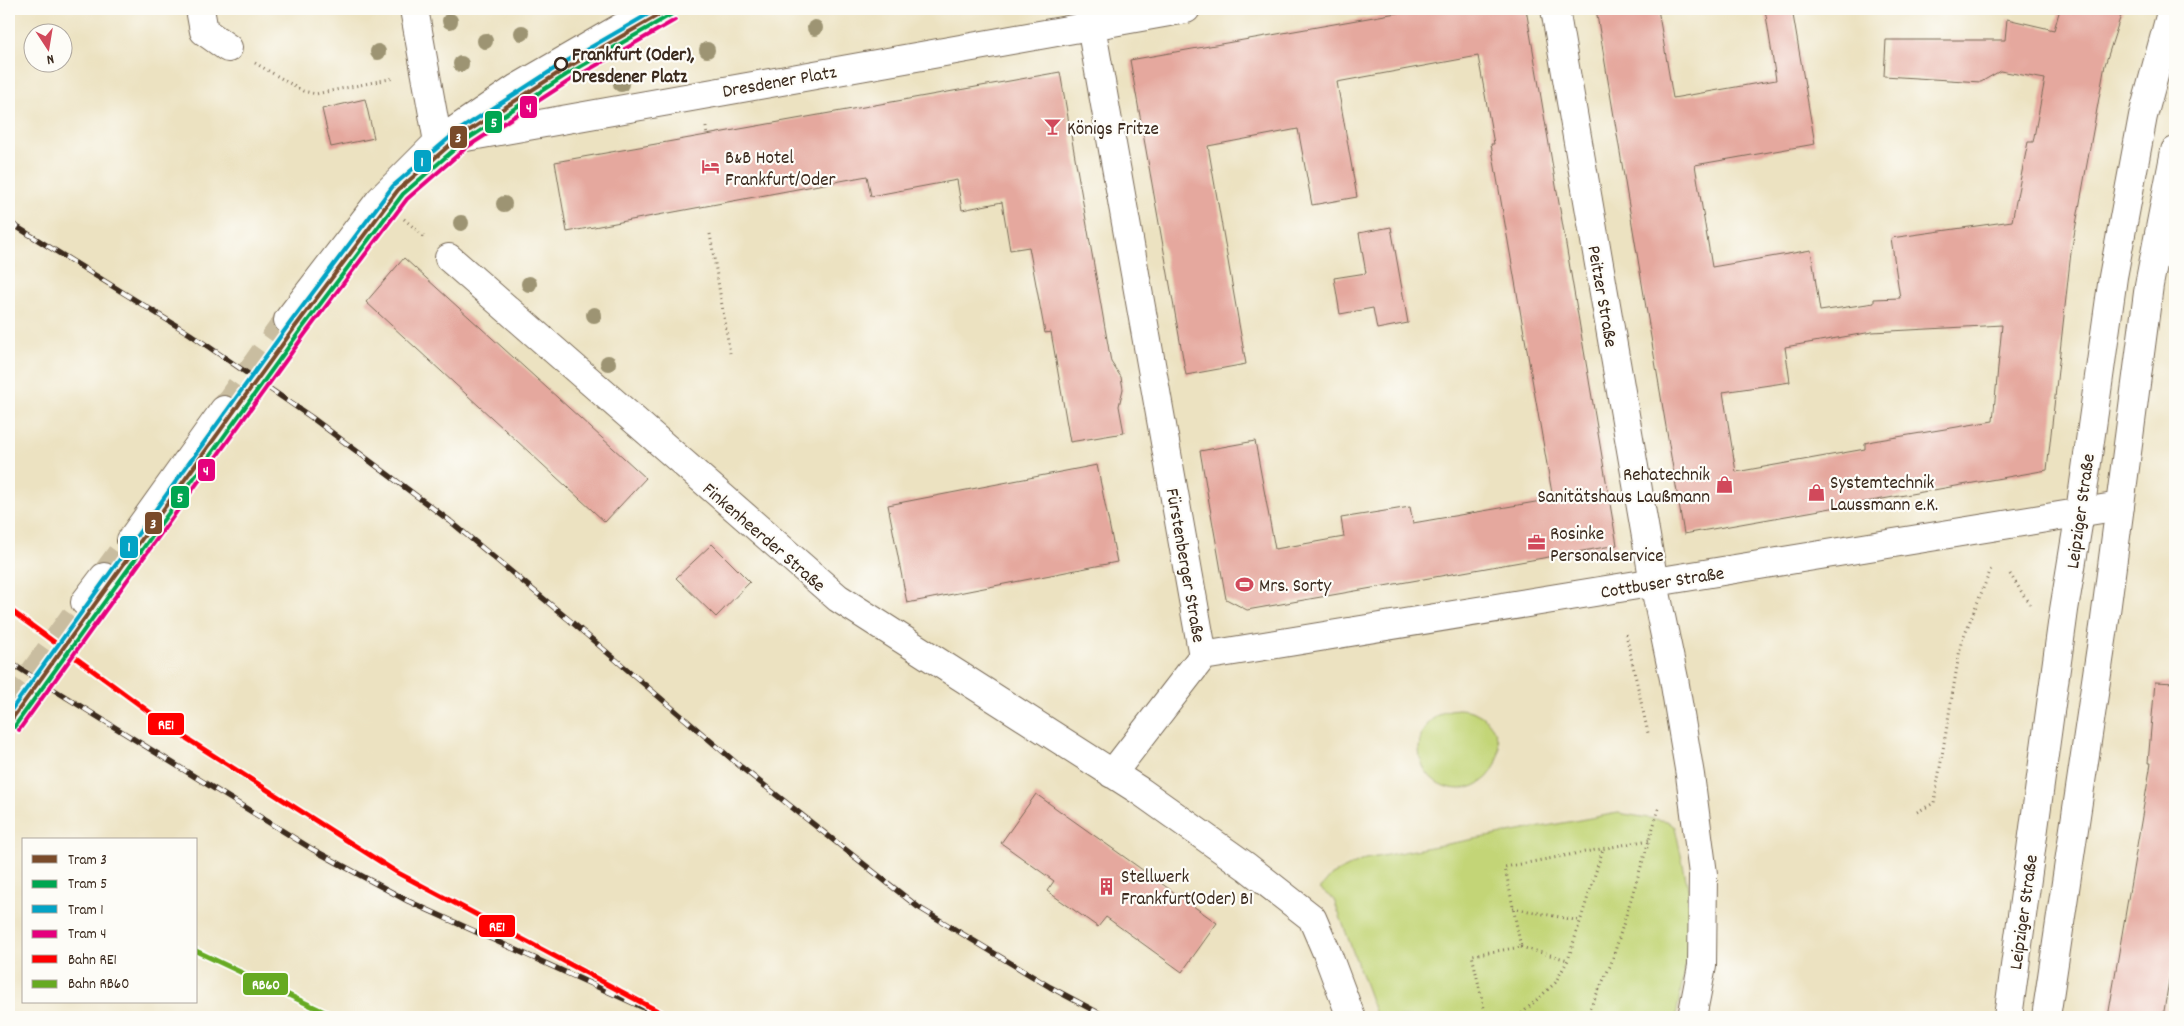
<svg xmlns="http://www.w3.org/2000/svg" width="2184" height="1026" viewBox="0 0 2184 1026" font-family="Dekko,sans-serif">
	<rect width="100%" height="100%" fill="#fdfcf7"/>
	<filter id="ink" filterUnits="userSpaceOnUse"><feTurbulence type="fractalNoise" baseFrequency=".02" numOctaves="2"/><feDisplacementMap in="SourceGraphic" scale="10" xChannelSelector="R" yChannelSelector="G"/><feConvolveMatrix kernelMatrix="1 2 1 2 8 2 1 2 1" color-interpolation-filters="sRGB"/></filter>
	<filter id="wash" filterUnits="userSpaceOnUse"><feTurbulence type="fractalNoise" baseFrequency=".0096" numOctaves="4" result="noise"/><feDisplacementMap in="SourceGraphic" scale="20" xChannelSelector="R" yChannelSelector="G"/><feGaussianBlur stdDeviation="1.12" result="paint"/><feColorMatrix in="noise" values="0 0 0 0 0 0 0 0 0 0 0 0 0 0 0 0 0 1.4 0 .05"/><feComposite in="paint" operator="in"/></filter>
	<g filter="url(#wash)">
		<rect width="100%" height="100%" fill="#ece2c1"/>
		<!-- green -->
		<path fill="#c3d577" stroke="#7f804a" d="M1419 749a40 40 0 1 1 80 0a40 40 0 1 1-80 0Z
			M1618,813L1667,821L1675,827L1690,897L1691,935L1676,1017H1377L1334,900L1320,889L1332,875L1365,859Z"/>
		<g id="blocks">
			<!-- building -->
			<path fill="#e5a89e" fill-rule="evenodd" d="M1419,9H1526L1617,545L1247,610L1226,599L1200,451L1255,441L1275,549L1344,537L1341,518L1410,507L1413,523L1553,499L1491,144H1494L1478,56L1337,82L1357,197L1312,205L1298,129L1208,146L1246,364L1186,375L1130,60Z
				M1596,9H1658L1673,98L1776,80L1765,9H1792L1815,144L1695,165L1712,267L1811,250L1820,311L1874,303V299L1900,298L1891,238L2012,221L2028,142H2033L2045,79L2000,71L1981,82L1884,76L1886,40H2005L2007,19L2054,30L2060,9H2123L2105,65L2071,252L2047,470L1684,534ZM2002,325L1993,421L1873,441L1865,443V449L1736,472L1723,392L1790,382L1785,347L1872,332Z
				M1060,72L1111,362L1121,377L1123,389L1119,406L1124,433L1070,442L1051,332L1045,333L1029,247L1010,250L1002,202L962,210L957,180L871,196L867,176L567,232L555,162Z
				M365,99L374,138L331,147L322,109Z
				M1391,227L1408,323L1377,329L1373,308L1340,314L1334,278L1366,273L1359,233Z
				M404,258L646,478L605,522L366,302Z
				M1097,465L1117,562L907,603L888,505Z
				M712,544L750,582L716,617L676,578Z
				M2155,682L2175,683V945L2163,1017H2108L2151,763H2148Z
				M1036,794L1217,923L1182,972L1106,917L1098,927L1047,891L1054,881L1001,843Z"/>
		</g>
	</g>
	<g filter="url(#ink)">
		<use href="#blocks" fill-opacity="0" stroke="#796a57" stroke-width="1"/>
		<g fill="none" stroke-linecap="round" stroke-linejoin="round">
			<!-- minor-tunnel -->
			<path stroke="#c9bda0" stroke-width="28" stroke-dasharray="28 14" stroke-linecap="butt" d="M224,410L288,320
				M104,577L131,540
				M9,708L85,602"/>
			<defs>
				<path id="minor" d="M200,9L204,31L228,48
					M414,9L438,142
					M1088,9L1203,656L1112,774
					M1555,9L1654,583L1674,679L1690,775L1703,874L1702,966L1692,1017
					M438,142L1186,9
					M449,258L838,598L1140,791L1247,867L1312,918L1327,953L1351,1017
					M288,320L380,200L438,142L517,88L653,9
					M131,540L224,410
					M85,602L104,577
					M1203,656L2120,506"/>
				<path id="major" d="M2008,1017L2064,610L2080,512L2113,277L2143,116L2172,9
					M2046,1017L2104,627L2149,285L2175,151"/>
			</defs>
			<!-- minor casing -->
			<use href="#minor" stroke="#796a57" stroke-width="30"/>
			<!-- major casing -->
			<use href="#major" stroke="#796a57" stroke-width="30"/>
			<!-- path -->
			<path stroke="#796a57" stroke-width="3" stroke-dasharray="1 4" stroke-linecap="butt" d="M255,63L303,91L316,94L394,78
				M706,127L707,135
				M404,219L426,238
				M710,234L730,353
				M2010,574L2030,605V608
				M1626,634L1648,733
				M1917,812L1934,803L1961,643L1991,569
				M1513,908L1580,921
				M1521,947L1568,960
				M1486,1017L1472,955L1521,947L1505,867L1649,840
				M1518,1017L1555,983L1568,960L1603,849
				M1586,1017L1611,964L1660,805"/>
			<!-- minor -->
			<use href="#minor" stroke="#fff" stroke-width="28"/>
			<!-- major -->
			<use href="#major" stroke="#fff" stroke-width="28"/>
			<defs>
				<path id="rail" d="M9,222L190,334L311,417L450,521L574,624L741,767L918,907L1050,987L1106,1017
					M9,662L312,849L408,901L664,1017"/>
			</defs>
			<!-- rail casing -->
			<use href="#rail" stroke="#3b2a1e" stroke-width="5.5"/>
			<!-- rail -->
			<use href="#rail" stroke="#fdfcf7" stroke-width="4" stroke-dasharray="11" stroke-linecap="butt"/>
			<defs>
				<path id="rail-1" d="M9,609L178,733L398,873L669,1017"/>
				<path id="rail-2" d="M196,951L335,1017"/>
			</defs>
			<!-- rail-1 casing -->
			<use href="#rail-1" stroke="#fdfcf7" stroke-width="9"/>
			<!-- rail-2 casing -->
			<use href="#rail-2" stroke="#fdfcf7" stroke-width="9"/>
			<!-- rail-1 -->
			<use href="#rail-1" stroke="#f00" stroke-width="5"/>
			<!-- rail-2 -->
			<use href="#rail-2" stroke="#6a2" stroke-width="5"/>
			<defs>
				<path id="tram-1" d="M9,723L295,327L398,190L459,137L563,70L669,9"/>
				<path id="tram-2" d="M14,727L300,331L403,194L463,142L566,75L672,14"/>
				<path id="tram-3" d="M9,713L290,323L393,186L456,132L560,65L657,9"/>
				<path id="tram-4" d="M19,730L305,334L407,199L467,147L569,81L675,20"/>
			</defs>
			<!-- tram-1 casing -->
			<use href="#tram-1" stroke="#fdfcf7" stroke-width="8"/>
			<!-- tram-2 casing -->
			<use href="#tram-2" stroke="#fdfcf7" stroke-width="8"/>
			<!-- tram-3 casing -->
			<use href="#tram-3" stroke="#fdfcf7" stroke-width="8"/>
			<!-- tram-4 casing -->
			<use href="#tram-4" stroke="#fdfcf7" stroke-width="8"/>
			<!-- tram-1 -->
			<use href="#tram-1" stroke="#7a4b2a" stroke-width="4"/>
			<!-- tram-2 -->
			<use href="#tram-2" stroke="#00a651" stroke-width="4"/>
			<!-- tram-3 -->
			<use href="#tram-3" stroke="#03a3c5" stroke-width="4"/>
			<!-- tram-4 -->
			<use href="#tram-4" stroke="#e5007d" stroke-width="4"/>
		</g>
		<!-- trees -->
		<g fill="#9d9473">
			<circle cx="450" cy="21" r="8"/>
			<circle cx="815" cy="28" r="8"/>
			<circle cx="522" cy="33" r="8"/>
			<circle cx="485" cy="41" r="8"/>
			<circle cx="707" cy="50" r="8"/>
			<circle cx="378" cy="52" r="8"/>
			<circle cx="461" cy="64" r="8"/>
			<circle cx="621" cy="84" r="8"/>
			<circle cx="504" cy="204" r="8"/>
			<circle cx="461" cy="223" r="8"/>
			<circle cx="529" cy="284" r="8"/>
			<circle cx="594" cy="315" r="8"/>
			<circle cx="608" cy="363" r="8"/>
		</g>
	</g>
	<!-- icons -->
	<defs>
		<symbol id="bar-bare" viewBox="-9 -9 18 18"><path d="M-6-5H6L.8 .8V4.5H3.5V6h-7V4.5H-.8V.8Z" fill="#d1495b" stroke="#fdfcf7" stroke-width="2.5" paint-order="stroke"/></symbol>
		<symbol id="hotel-bare" viewBox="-9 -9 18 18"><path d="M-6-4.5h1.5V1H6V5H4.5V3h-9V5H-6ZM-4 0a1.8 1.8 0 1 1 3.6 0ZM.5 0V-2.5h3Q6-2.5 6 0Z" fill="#d1495b" stroke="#fdfcf7" stroke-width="2.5" paint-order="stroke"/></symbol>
		<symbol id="shop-bare" viewBox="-9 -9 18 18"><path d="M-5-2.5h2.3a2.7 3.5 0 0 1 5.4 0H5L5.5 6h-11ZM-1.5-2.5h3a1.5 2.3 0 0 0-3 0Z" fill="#d1495b" stroke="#fdfcf7" stroke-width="2.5" paint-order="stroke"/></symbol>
		<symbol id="office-bare" viewBox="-9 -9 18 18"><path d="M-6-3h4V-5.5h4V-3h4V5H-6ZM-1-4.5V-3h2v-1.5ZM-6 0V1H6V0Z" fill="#d1495b" stroke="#fdfcf7" stroke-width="2.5" paint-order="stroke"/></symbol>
		<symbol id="stadium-bare" viewBox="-9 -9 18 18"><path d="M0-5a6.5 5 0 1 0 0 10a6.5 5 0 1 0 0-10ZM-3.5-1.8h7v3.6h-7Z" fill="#d1495b" stroke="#fdfcf7" stroke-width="2.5" paint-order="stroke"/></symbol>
		<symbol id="building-bare" viewBox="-9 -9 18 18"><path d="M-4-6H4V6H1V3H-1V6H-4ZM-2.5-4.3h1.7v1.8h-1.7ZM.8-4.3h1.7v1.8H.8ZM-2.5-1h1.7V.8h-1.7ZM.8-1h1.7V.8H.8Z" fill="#d1495b" stroke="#fdfcf7" stroke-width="2.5" paint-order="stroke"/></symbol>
	</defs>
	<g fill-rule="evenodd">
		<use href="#bar-bare" x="1040" y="114" width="25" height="25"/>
		<use href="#hotel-bare" x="698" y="154" width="25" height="25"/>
		<use href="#shop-bare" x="1712" y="472" width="25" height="25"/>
		<use href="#shop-bare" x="1804" y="480" width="25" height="25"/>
		<use href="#office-bare" x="1524" y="530" width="25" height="25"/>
		<use href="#stadium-bare" x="1232" y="572" width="25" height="25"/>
		<use href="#building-bare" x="1094" y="874" width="25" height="25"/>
	</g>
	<!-- markers -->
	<circle fill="#fdfcf7" stroke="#3b2a1e" stroke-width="2.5" cx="561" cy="64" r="6"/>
	<g text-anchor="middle" stroke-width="4.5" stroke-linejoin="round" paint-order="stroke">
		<!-- stop labels -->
		<g font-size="19" font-weight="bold" fill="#3b2a1e" stroke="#fdfcf7" text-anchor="start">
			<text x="572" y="60">Frankfurt (Oder),<tspan x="572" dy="22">Dresdener Platz</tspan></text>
		</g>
		<!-- street labels -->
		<g font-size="19" fill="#3b2a1e" stroke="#fdfcf7">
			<text transform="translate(779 80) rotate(-10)" y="7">Dresdener Platz</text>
			<text transform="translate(1604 296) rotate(80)" y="7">Peitzer Straße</text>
			<text transform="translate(2079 511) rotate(-82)" y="7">Leipziger Straße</text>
			<text transform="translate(765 536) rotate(41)" y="7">Finkenheerder Straße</text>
			<text transform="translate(1187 565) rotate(80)" y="7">Fürstenberger Straße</text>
			<text transform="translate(1662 581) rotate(-9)" y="7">Cottbuser Straße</text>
			<text transform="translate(2022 912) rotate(-82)" y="7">Leipziger Straße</text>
		</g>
		<!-- poi labels -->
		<g font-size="19" fill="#3b2a1e" stroke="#fdfcf7" text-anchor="start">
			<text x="1067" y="134">Königs Fritze</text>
			<text x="725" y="163">B&amp;B Hotel<tspan x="725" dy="22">Frankfurt/Oder</tspan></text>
			<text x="1710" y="480" text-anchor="end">Rehatechnik<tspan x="1710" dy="22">Sanitätshaus Laußmann</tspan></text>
			<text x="1830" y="488">Systemtechnik<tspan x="1830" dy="22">Laussmann e.K.</tspan></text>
			<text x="1550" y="539">Rosinke<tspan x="1550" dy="22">Personalservice</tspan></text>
			<text x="1259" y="591">Mrs. Sorty</text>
			<text x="1121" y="882">Stellwerk<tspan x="1121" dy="22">Frankfurt(Oder) B1</tspan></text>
		</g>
	</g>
	<g stroke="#fdfcf7" stroke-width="2">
		<rect x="519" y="95" width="19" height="24" rx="5" fill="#e5007d"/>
		<rect x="484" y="110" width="19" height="24" rx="5" fill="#00a651"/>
		<rect x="449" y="125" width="19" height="24" rx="5" fill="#7a4b2a"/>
		<rect x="413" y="149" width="19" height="24" rx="5" fill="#03a3c5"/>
		<rect x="197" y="458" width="19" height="24" rx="5" fill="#e5007d"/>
		<rect x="170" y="485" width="20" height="24" rx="5" fill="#00a651"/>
		<rect x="144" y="511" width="19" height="24" rx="5" fill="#7a4b2a"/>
		<rect x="119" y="535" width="20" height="24" rx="5" fill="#03a3c5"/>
		<rect x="147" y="712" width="38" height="24" rx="5" fill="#f00"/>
		<rect x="478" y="914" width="38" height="24" rx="5" fill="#f00"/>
		<rect x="242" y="972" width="47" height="24" rx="5" fill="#6a2"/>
	</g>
	<g font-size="14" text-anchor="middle" font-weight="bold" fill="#fff">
		<text x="529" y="112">4</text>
		<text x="494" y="127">5</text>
		<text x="458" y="142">3</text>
		<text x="422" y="166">1</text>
		<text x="206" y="475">4</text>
		<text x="180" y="502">5</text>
		<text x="153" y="528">3</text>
		<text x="129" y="551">1</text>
		<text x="166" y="729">RE1</text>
		<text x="497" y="931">RE1</text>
		<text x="266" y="989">RB60</text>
	</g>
	<!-- margin -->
	<rect width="2184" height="1026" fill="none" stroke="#fdfcf7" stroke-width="30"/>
	<!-- legend -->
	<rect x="22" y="838" width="175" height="165" fill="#fdfcf7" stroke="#afa8a0"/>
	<rect x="32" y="855" width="25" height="8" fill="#7a4b2a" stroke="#afa8a0"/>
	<text x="68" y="864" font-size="15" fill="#3b2a1e">Tram 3</text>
	<rect x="32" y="880" width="25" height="8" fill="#00a651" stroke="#afa8a0"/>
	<text x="68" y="888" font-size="15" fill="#3b2a1e">Tram 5</text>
	<rect x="32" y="905" width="25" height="8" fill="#03a3c5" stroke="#afa8a0"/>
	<text x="68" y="914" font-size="15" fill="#3b2a1e">Tram 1</text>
	<rect x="32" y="930" width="25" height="8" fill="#e5007d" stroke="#afa8a0"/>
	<text x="68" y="938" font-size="15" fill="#3b2a1e">Tram 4</text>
	<rect x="32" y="955" width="25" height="8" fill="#ff0000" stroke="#afa8a0"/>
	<text x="68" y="964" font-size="15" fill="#3b2a1e">Bahn RE1</text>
	<rect x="32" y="980" width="25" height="8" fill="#66aa22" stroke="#afa8a0"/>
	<text x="68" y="988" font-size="15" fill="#3b2a1e">Bahn RB60</text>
	<!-- north arrow -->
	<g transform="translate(48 48) rotate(168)"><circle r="24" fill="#fdfcf7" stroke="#afa8a0"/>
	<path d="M0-4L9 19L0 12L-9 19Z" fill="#d1495b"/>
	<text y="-8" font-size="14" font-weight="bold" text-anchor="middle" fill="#3b2a1e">N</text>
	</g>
</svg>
